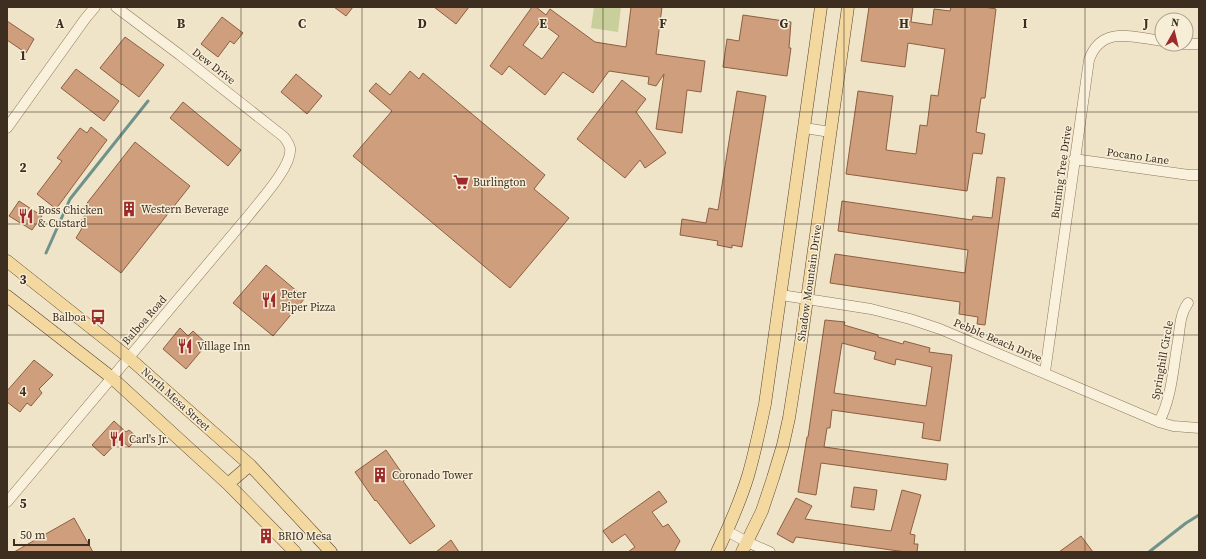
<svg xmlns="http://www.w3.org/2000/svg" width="1206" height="559" viewBox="0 0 1206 559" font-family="'Source Serif 4',serif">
	<rect width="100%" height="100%" fill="#f0e4c8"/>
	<!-- green -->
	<path fill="#c9cf9b" d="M594,7H621L618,32L591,28Z"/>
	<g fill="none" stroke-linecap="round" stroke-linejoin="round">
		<!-- stream -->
		<path stroke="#6f938a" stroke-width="3" d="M46,253L70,199L148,101
			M1149,552L1186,523L1199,515"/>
	</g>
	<!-- building -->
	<path fill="#cf9f7d" stroke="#8d5f41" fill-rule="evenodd" d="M334,7H353L346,16Z
		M434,7H469L456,24Z
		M532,7H536L546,15L550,9L595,42L626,47L631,7H662L656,54L705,61L701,92L687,90L682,133L656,129L664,74L656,86L648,84L649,77L609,71L593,93L563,72L545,95L509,66L502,75L490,66ZM540,22L559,36L542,59L523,45Z
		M869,7H913L911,22L932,25L934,9L950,11L951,7H984L996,9L985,98H981L976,132L985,134L982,154L973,153L967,191L846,174L858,91L893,96L886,150L916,154L920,125L927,126L931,95L938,96L945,49L908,43L905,67L861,61Z
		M743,15L791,22L789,48H791L787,76L723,67L727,39L739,41Z
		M222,17L243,33L234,44L230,41L218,57L201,44Z
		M7,21L34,39L26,53L7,40Z
		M125,37L164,65L139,97L122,84V85L100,68Z
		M76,69L119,101L104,121L61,88Z
		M410,71L419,79L423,73L545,175L534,189L569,218L510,288L353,156L392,111L369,91L376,83L390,95Z
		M296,74L322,96L307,114L281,92Z
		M622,80L646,99L636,112L666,153L645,168L640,160L625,178L577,139Z
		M737,91L766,96L742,247L732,245V248L717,245L718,241L680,235L682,219L706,223L709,208L718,210Z
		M183,102L241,150L228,166L170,118Z
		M91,127L107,140L56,209L37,194L62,161L57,158L80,128L87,133Z
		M135,142L190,186L121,273L76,238L82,228L78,225L88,211L84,207Z
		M997,177L1005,178L985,325L977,324L978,317L959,314L960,302L830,283L835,254L965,273L968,250L838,231L842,201L972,220L973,216L992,218Z
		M19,201L42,216L32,230L9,216Z
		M266,265L305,298L273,336L233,303Z
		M825,320L845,322L844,325L878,335V337L903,344L904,341L930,348L929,352L952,355L940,441L922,438L924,423L832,410L830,428H827L824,447L948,464L946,480L821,463L816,495L798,492L807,437H808ZM842,343L876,352L874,359L895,365L896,359L932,367L926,406L834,393Z
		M180,328L188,336L193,331L207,344L186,369L163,349Z
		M34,360L53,375L39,389L42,393L31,406L27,403L20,412L7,402V391Z
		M114,421L126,432L129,430L138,438L129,447L120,439L104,456L92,445Z
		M386,450L406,479L403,481L435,526L410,544L376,500L375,501L355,472Z
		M854,487L877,490L874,510L851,507Z
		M902,490L921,495L910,534L915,535L914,544H918L917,552H906L796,537L793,543L777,534L796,498L812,506L805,519L891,531Z
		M659,491L667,502L652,512L663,527L668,524L680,541L674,552H628L635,547L625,534L612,543L603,531Z
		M74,518L93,552H14Z
		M1081,536L1093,552H1059Z
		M451,540L459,552H436Z"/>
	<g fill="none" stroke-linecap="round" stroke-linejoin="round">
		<defs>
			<path id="minor" d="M1180,44H1199
				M7,128L85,19L95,7
				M805,128L830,132
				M1074,159L1189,175H1199
				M781,295L871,309L910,319L940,329L1159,422L1173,426L1199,428
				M1045,372L1089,60C1101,25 1133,37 1162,41
				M1159,422C1172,397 1173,368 1178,341C1180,327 1180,314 1188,303
				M7,502L249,215C260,201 293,165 290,148C289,144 287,141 284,137L180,55L116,7
				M727,531L747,542L770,552"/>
			<path id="major" d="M7,261L128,357L180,403L250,465L331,552
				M7,296L111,377L228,484L295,552
				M228,484L250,465
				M717,552C729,527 740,502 748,476C755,452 760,428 765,404L821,7
				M742,552L762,511L773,478L783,445L789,418L801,342L848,7"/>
		</defs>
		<!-- minor casing -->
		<use href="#minor" stroke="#8d765c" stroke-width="11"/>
		<!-- major casing -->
		<use href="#major" stroke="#5b4430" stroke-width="13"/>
		<!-- minor -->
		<use href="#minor" stroke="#faf1dc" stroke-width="10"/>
		<!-- major -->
		<use href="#major" stroke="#f3d9a0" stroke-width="12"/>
	</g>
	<!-- grid -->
	<path fill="none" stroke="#3d2e20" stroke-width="1" stroke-opacity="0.55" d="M121,7V552M241,7V552M362,7V552M482,7V552M603,7V552M724,7V552M844,7V552M965,7V552M1085,7V552M7,112H1199M7,224H1199M7,335H1199M7,447H1199"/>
	<!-- icons -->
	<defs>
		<symbol id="supermarket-bare" viewBox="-9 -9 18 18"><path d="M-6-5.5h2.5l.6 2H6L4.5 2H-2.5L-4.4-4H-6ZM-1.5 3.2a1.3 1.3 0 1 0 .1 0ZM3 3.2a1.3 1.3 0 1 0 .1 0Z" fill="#9e2a2b" stroke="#f7eed8" stroke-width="2.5" paint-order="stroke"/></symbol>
		<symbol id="building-bare" viewBox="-9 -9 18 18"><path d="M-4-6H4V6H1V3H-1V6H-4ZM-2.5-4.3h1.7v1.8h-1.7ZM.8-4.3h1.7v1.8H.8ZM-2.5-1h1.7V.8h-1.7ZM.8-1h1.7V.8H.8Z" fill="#9e2a2b" stroke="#f7eed8" stroke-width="2.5" paint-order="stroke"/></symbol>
		<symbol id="restaurant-bare" viewBox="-9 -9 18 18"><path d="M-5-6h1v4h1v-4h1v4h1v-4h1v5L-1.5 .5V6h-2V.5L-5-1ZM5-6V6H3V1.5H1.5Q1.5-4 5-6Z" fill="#9e2a2b" stroke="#f7eed8" stroke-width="2.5" paint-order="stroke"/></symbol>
		<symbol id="bus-bare" viewBox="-9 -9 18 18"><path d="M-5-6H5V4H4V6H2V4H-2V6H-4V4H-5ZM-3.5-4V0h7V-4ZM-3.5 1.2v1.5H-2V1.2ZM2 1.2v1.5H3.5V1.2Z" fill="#9e2a2b" stroke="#f7eed8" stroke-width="2.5" paint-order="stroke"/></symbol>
	</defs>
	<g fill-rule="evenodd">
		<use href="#supermarket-bare" x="450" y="171" width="22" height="22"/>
		<use href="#building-bare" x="118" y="198" width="22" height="22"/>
		<use href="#restaurant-bare" x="15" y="205" width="22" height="22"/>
		<use href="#restaurant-bare" x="258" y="289" width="22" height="22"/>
		<use href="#bus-bare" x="87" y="306" width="22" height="22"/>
		<use href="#restaurant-bare" x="174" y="335" width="22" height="22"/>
		<use href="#restaurant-bare" x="106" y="428" width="22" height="22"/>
		<use href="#building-bare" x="369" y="464" width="22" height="22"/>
		<use href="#building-bare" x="255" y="525" width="22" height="22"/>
	</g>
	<g text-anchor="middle" stroke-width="3" stroke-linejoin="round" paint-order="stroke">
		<!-- street labels -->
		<g font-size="11" fill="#3d2e20" stroke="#f7eed8">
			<text transform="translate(214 66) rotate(38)" y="4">Dew Drive</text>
			<text transform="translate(1138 156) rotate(8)" y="4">Pocano Lane</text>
			<text transform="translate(1061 172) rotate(-82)" y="4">Burning Tree Drive</text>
			<text transform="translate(809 283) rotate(-82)" y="4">Shadow Mountain Drive</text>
			<text transform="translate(144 320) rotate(-49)" y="4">Balboa Road</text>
			<text transform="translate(998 340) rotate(23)" y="4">Pebble Beach Drive</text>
			<text transform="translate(1162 360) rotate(-80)" y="4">Springhill Circle</text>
			<text transform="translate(176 399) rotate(42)" y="4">North Mesa Street</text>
		</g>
		<!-- poi labels -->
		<g font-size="11" fill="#3d2e20" stroke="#f7eed8" text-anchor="start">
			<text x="473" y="186">Burlington</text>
			<text x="141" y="213">Western Beverage</text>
			<text x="38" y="214">Boss Chicken<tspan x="38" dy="13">&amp; Custard</tspan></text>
			<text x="281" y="298">Peter<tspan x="281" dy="13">Piper Pizza</tspan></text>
			<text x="86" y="321" text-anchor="end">Balboa</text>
			<text x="197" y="350">Village Inn</text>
			<text x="129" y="443">Carl's Jr.</text>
			<text x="392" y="479">Coronado Tower</text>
			<text x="278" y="540">BRIO Mesa</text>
		</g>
	</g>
	<g font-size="13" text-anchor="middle" font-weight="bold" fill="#3d2e20" stroke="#f7eed8" stroke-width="3" stroke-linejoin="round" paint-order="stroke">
		<text x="60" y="28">A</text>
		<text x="181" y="28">B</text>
		<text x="302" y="28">C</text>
		<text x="422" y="28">D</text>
		<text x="543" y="28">E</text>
		<text x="663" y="28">F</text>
		<text x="784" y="28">G</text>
		<text x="904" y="28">H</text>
		<text x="1025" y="28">I</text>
		<text x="1146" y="28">J</text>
		<text x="23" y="60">1</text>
		<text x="23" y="172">2</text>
		<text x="23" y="284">3</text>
		<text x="23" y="396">4</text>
		<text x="23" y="508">5</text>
	</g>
	<!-- border -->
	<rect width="1206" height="559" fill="none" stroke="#3d2e20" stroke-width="16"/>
	<!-- north arrow -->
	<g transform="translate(1174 32) rotate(8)"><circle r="19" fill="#f7eed8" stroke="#ada18e"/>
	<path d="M0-3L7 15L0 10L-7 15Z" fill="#9e2a2b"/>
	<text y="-6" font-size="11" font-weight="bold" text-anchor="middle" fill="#3d2e20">N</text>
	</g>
	<!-- scale -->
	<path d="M14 539v6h75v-6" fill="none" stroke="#3d2e20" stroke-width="2"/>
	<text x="20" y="539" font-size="12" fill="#3d2e20" stroke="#f7eed8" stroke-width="3" paint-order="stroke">50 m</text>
</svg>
